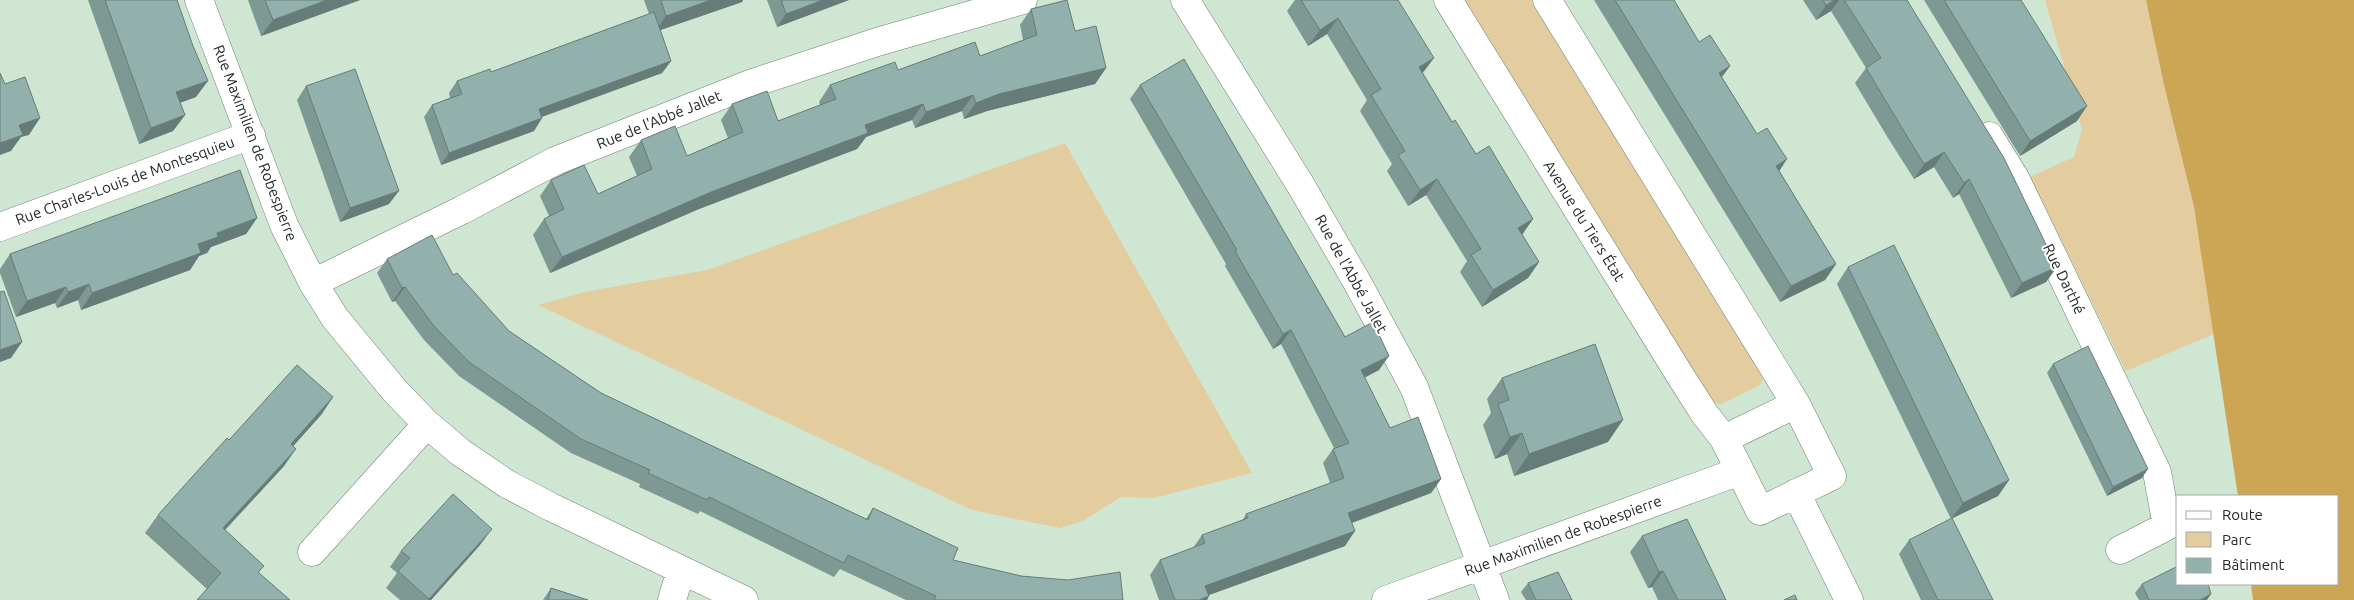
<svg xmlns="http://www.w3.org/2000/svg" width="2354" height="600" viewBox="0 0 2354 600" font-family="Ubuntu,sans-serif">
	<rect width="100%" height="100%" fill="#cfe6d3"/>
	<!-- green -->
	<path fill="#e3cc9d" d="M1465,0H1531L1764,376L1760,385L1721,404L1712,402Z
		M2045,0H2146L2164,85L2194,207L2214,334L2126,371L2030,177L2074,157L2082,129Z
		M1065,143L1252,473L1153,498L1121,497L1083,521L1060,528L972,510L538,305L585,292L707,270Z"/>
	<!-- forest -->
	<path fill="#cda655" d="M2146,0H2354V600H2253L2251,584H2338V496H2238L2194,207L2164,85Z"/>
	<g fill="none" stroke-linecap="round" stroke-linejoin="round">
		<defs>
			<path id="minor" d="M199,0L284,225L313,283L335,318L395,391L427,424L460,452L507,484L551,507L744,600
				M1185,0L1300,184L1357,282L1414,387L1495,600
				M1448,0L1678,372L1704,413L1724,439
				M1547,0L1796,404
				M1989,136L2015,178L2157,472L2167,526L2120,550
				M0,227L251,135
				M313,283L462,210L555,161L750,84L877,42L1023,0
				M1796,404L1832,476L1760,511L1724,439Z
				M1796,493L1849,600
				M312,552L427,424
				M672,600L681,570
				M1386,600L1740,471"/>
		</defs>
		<!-- minor casing -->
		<use href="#minor" stroke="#6d8171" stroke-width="29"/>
		<!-- minor -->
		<use href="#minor" stroke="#fff" stroke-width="28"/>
	</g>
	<!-- wall -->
	<path fill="#7e9894" d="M88,0H177L196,97L180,103L185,115L173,131L139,144Z
		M248,0H360L261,36Z
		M644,0H743L742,2L660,30L671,61L662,73L542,117V118L534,131L441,165L424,117L432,105L450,98L449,93L457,81L491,72L649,14Z
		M767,0H849L777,27Z
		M1295,0H1398L1423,74L1452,122L1476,154L1533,219L1522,234L1539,262L1528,278L1482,307L1460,272L1467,261L1426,195L1408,206L1387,171L1392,164L1360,111L1367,100L1327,34L1308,46L1287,11Z
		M1594,0H1674L1699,42L1730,66L1722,77L1836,264L1825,280L1780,302Z
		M1803,0H1907L2057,267L2046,282L2011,298L1959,194L1953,198L1934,167L1914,179L1888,138L1855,83L1866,68L1831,11L1816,20Z
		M1924,0H2021L2077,121L2020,156Z
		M1031,9L1075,31L1106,68L1095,84L987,111L964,119L962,111L915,128L912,120L866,137L857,149L699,209L550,273L533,235L544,219L549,216L540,196L551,180L598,194L637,176L629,157L641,140L687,156L728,138L721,120L732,104L778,121L820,105L819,102L830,85L898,70L980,56L1023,40L1020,25Z
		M1140,85L1345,337L1379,370L1364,378L1390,428L1441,479L1431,493L1352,523L1345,546L1209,595L1207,600H1159L1150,575L1160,560L1193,548L1202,535L1242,521L1246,514L1330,483L1323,463L1333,449L1334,448L1281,344L1273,349L1225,266L1226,264L1130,99Z
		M306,86L389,204L340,222L297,100Z
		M257,218L246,234L211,247L207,253L199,256L190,270L81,310L78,300L57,308L55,303L16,317L0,273V269L10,254Z
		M387,259L453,275L509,331L601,393L866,519L873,508L953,560L1123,600H906L840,569L834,577L700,511L698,514L639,487L640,484L571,453L459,376L424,340L395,301L392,302L377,273Z
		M1848,267L2009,480L1998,496L1952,518L1993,600H1921L1899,554L1909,540L1951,519L1837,284Z
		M2053,364L2142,478L2107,496L2047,373Z
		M1502,378L1608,442L1514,476L1507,454L1495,459L1483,425L1491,413L1487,399Z
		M333,397L321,415L293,446L284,466L225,530L264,566L259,572L207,589L145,533L158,515L229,440Z
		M1642,536L1726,600H1658L1652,587L1648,588L1630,552Z
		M480,545L431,600H400L386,588L397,573L390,567L401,551Z
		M1528,583L1572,600H1526L1521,592Z
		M2142,584L2207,600H2139L2135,593Z
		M551,588L588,600H543Z"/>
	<!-- shaded-wall -->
	<path fill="#667c78" d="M327,0H360L261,36L273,20Z
		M711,0H743L742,2L655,32L666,16Z
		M823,0H849L777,27L786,14Z
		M1835,0H1839L1831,11L1816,20L1826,5Z
		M1338,18L1327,34L1308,46L1320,30Z
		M1434,58L1422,74L1419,67Z
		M671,61L662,73L530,121L539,109Z
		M1730,66L1718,82L1719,73Z
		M1106,68L1095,84L987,111L964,119L976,103L999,94Z
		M208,81L196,97L165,108L176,92Z
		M973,95L962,111L915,128L926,112Z
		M923,104L912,120L866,137L857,149L699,209L550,273L562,257L865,125Z
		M2087,106L2077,121L2020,156L2030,141Z
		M185,115L173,131L139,144L151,128Z
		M40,118L29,135L21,137L11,151L0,155V143L19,125Z
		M542,118L534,131L441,165L449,153Z
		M1944,152L1934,167L1914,179L1924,164Z
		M1787,159L1776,176V166Z
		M1437,179L1426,195L1408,206L1420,190Z
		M1969,179L1959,194L1953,198L1964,183Z
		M399,191L389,204L340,222L350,208Z
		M257,218L246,234L211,247L207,253L199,256L190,270L81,310L92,293L198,244L217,233Z
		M1533,219L1522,235L1518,228Z
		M1539,262L1528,278L1482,307L1493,290Z
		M1836,264L1825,280L1780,302L1791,286Z
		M2057,267L2046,282L2011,298L2022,283Z
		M89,284L78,300L57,308L68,292Z
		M66,287L55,303L16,317L27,301Z
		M405,287L395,301L392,302L402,288Z
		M1291,330L1281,344L1273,349L1283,334Z
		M22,342L11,358L0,362V350Z
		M1389,356L1379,370L1350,385L1361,370Z
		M333,397L321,415L279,462L291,444Z
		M1623,420L1608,442L1514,476L1529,454Z
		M1522,433L1507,454L1495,459L1510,437Z
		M296,449L284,466L210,546L223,528Z
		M2148,469L2142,478L2107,496L2113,487Z
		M1441,479L1431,493L1338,528L1348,513Z
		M2009,480L1998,496L1951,519L1963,503Z
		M492,529L480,545L431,600H428Z
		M1355,531L1345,546L1195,600L1205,586Z
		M1663,571L1652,587L1648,588L1659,572Z
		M2211,594L2207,600H2200Z
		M1209,596L1207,600H1199Z"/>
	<!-- building -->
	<path fill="#92b1ac" stroke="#667c78" d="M105,0H177L193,46L208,81L176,92L185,115L151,128Z
		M265,0H327L273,20Z
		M661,0H711L666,16Z
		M781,0H823L786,14Z
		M1067,0L1075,31L1096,26L1106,68L999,94L976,103L973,95L926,112L923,104L865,125L868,133L711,192L562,257L544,219L564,209L551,180L584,165L598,194L652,169L641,140L675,126L687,156L743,132L732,104L767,91L778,121L836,99L830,85L895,62L898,70L975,42L980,56L1037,35L1031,9Z
		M1301,0H1398L1434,58L1419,67L1452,122L1455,120L1476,154L1489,146L1533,219L1518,228L1539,262L1493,290L1471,255L1481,249L1437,179L1420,190L1398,155L1405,151L1371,95L1381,89L1338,18L1320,30Z
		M1615,0H1674L1699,42L1710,35L1730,66L1719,73L1757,134L1767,128L1777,144L1787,159L1776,166L1836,264L1791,286Z
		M1823,0H1835L1826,5Z
		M1844,0H1907L2004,158L2057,267L2022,283L1969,179L1964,183L1944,152L1924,164L1899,123L1866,68L1881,58Z
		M1944,0H2021L2087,106L2030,141Z
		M654,12L671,61L539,109L542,118L449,153L432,105L462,94L457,81L490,69L491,72Z
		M1184,59L1345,337L1373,322L1389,356L1361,370L1390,428L1418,417L1441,479L1348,513L1355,531L1205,586L1209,596L1199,600H1175L1160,560L1205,543L1202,535L1248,518L1246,514L1344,478L1333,449L1349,443L1291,330L1283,334L1235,251L1237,250L1140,85Z
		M355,69L399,191L350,208L306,86Z
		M0,73L5,84L25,77L40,118L19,125L23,135L0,143Z
		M240,170L257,218L217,233L218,237L198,244L201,253L92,293L89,284L68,292L66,287L27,301L10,254Z
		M432,235L453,275L457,273L509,331L601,393L868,520L873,508L958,548L953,560L1021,576L1068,580L1120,572L1123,600H934L936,596L848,555L844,563L709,497L707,500L648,473L650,470L581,439L469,362L434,326L405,287L402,288L387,259Z
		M1894,245L2009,480L1963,503L1848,267Z
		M4,291L22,342L0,350V292Z
		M1595,344L1623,420L1529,454L1522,433L1510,437L1498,404L1509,400L1502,378Z
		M2088,346L2148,469L2113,487L2053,364Z
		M297,365L333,397L291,444L296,449L223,528L264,566L258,572L290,600H197L221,573L158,515L227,438L229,440Z
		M453,494L492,529L429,599L398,571L410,558L401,551Z
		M1952,518L1993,600H1938L1909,540Z
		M1687,519L1726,600H1678L1663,571L1659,572L1642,536Z
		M2178,566V584H2208L2211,594L2200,600H2149L2142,584Z
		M1558,572L1572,600H1536L1528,583Z
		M551,588L588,600H548Z
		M1795,595L1797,600H1784Z"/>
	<g text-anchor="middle" stroke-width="4" stroke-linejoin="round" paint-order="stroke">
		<!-- street labels -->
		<g font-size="15" fill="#212923" stroke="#fff">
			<text transform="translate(659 120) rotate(-22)" y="5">Rue de l'Abbé Jallet</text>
			<text transform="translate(255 143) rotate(69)" y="5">Rue Maximilien de Robespierre</text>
			<text transform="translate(125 181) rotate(-20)" y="5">Rue Charles-Louis de Montesquieu</text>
			<text transform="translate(1584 221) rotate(58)" y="5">Avenue du Tiers État</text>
			<text transform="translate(1351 274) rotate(61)" y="5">Rue de l'Abbé Jallet</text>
			<text transform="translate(2064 279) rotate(64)" y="5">Rue Darthé</text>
			<text transform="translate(1563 536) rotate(-20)" y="5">Rue Maximilien de Robespierre</text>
		</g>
	</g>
	<!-- legend -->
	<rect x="2176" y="495" width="162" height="90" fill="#ffffff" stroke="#a6a9a7"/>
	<rect x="2186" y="511" width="25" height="8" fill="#ffffff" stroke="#a6a9a7"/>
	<text x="2222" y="520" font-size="15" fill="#212923">Route</text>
	<rect x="2186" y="532" width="25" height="15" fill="#e3cc9d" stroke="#a6a9a7"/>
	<text x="2222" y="545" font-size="15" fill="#212923">Parc</text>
	<rect x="2186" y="558" width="25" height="15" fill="#92b1ac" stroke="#a6a9a7"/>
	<text x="2222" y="570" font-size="15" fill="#212923">Bâtiment</text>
</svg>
